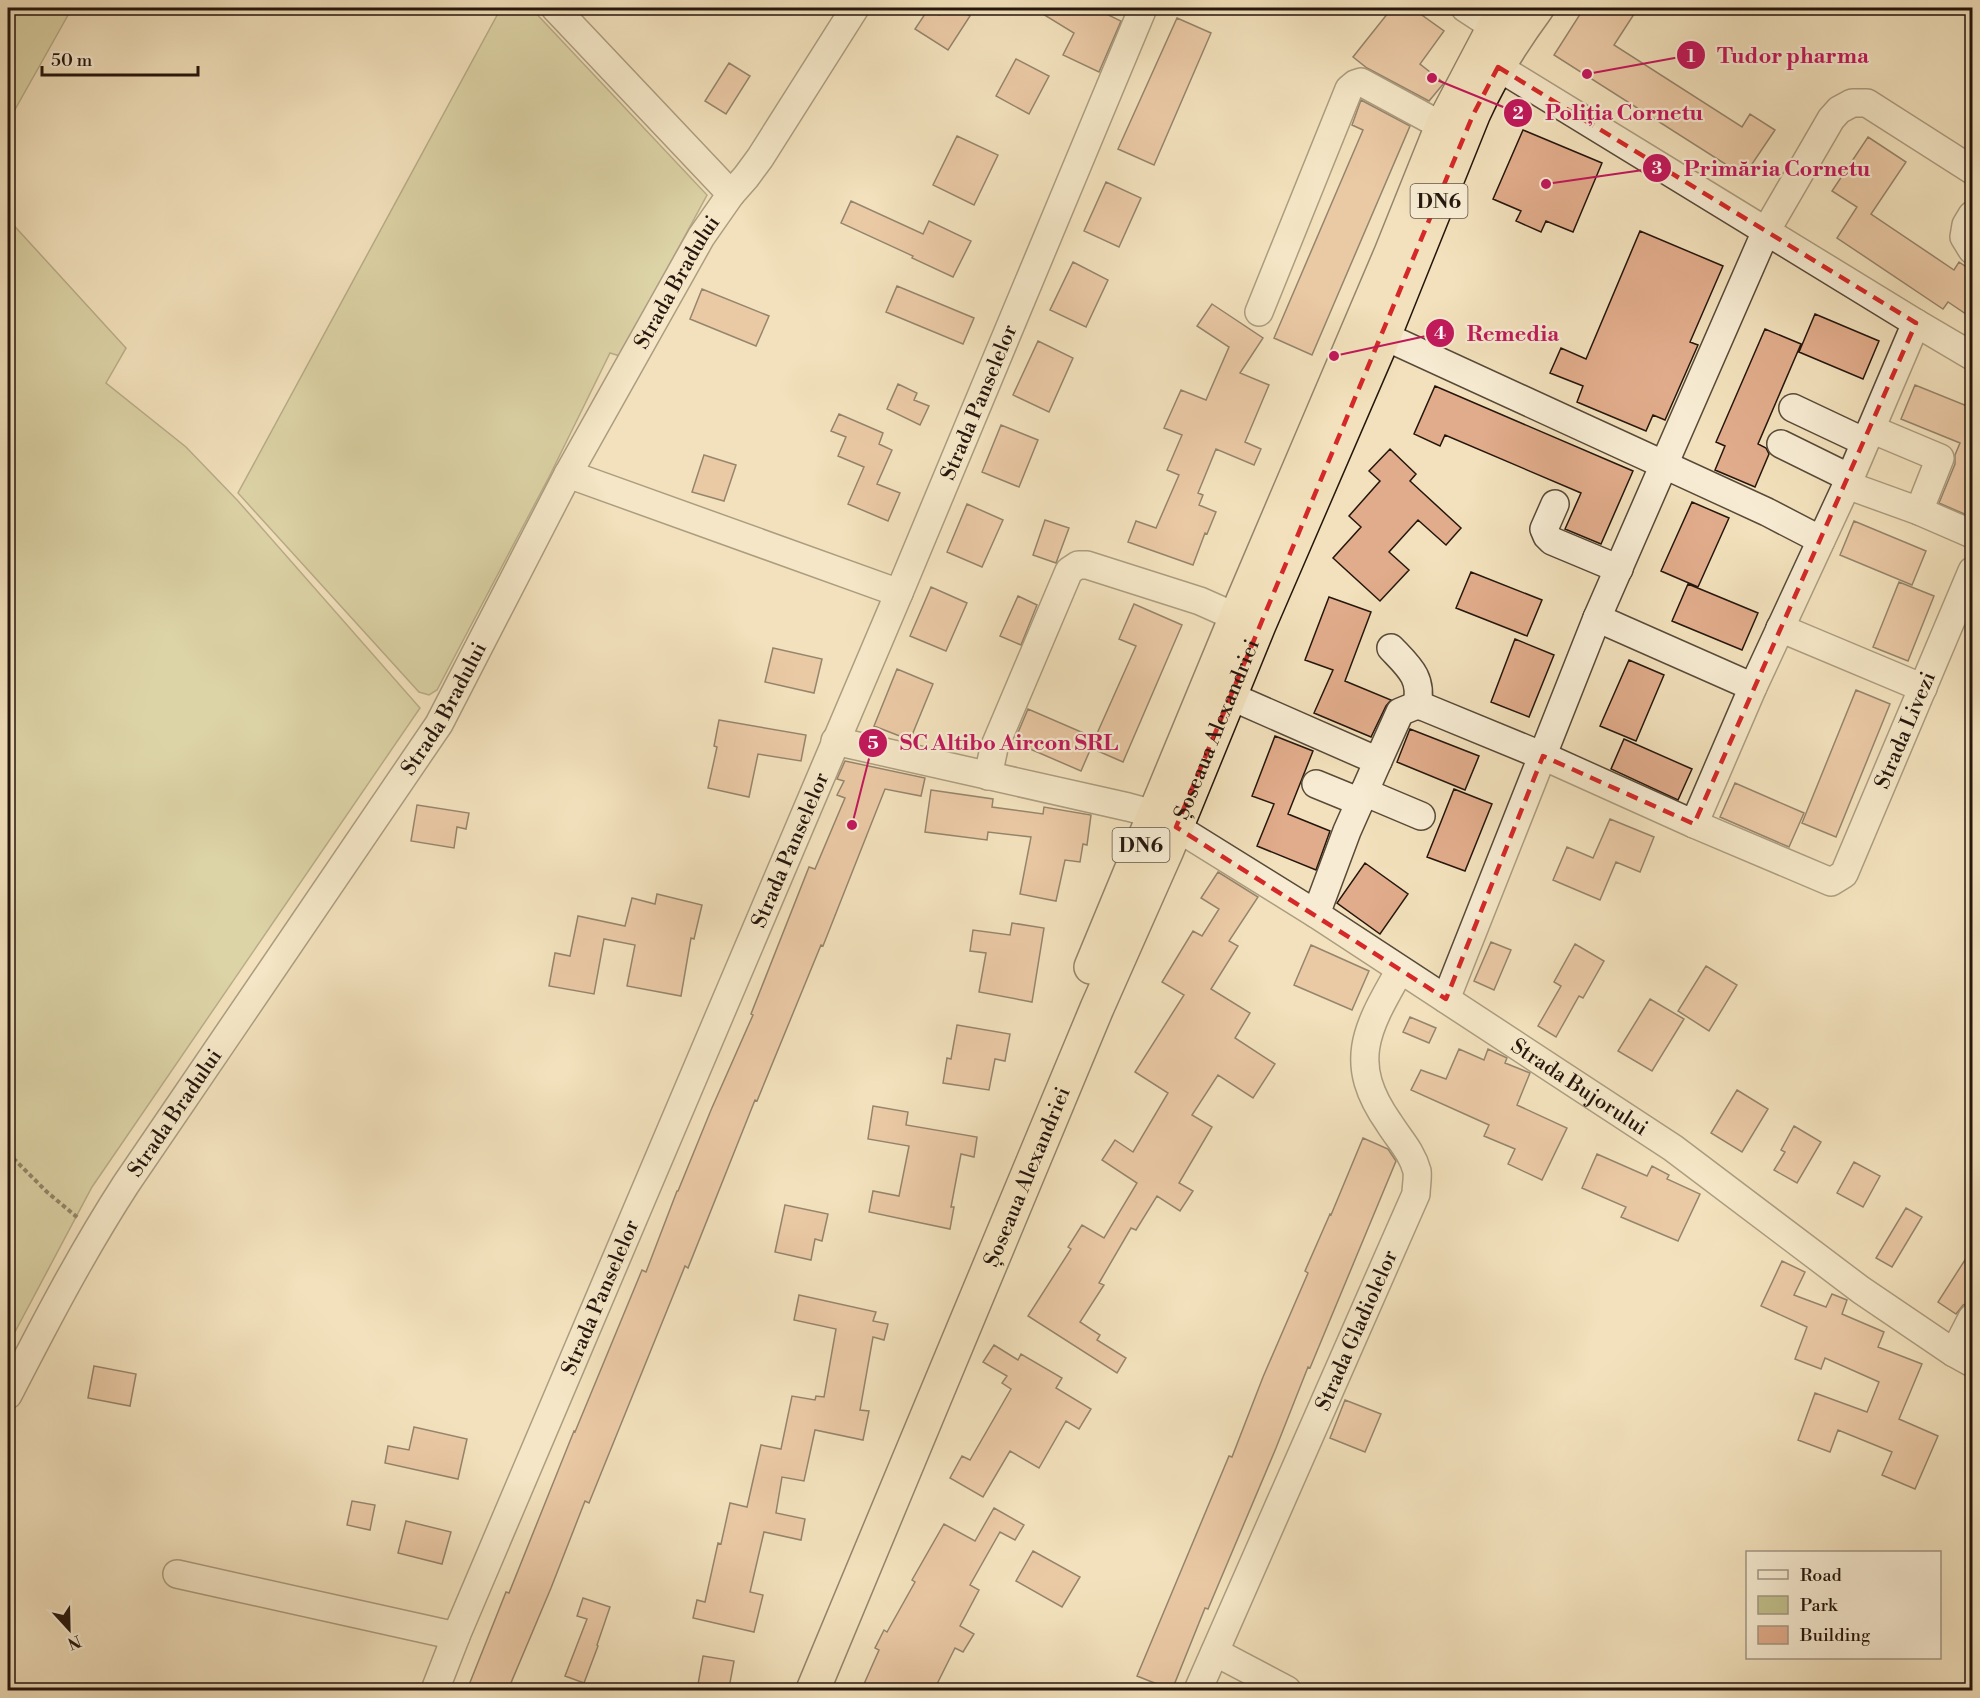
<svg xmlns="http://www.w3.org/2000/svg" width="1980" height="1698" viewBox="0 0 1980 1698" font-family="'Libre Bodoni',serif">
	<rect width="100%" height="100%" fill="#f2e1bc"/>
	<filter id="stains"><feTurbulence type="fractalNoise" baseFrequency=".00333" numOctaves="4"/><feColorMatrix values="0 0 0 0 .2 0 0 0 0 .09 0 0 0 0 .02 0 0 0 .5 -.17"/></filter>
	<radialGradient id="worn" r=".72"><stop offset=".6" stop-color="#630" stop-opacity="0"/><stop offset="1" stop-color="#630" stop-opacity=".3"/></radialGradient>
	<!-- green -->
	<path fill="#c1c18c" stroke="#736c4c" stroke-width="1.5" d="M8,8H72L8,122Z
		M501,8H531L707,195L620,356L610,353L549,477L437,690L429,695L419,692L238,493Z
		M8,219L126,348L106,383L186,447L238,501L420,708L92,1187L8,1345Z"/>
	<!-- building -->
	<path fill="#e1ac8b" stroke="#25160d" stroke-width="1.5" d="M929,8L939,15L944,8H956L970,16L948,50L915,29Z
		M1033,8H1094L1121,21L1099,72L1063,55L1074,33Z
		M1392,8H1412L1444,31L1420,64L1444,83L1429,101L1367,68L1353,57Z
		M1584,8H1638L1614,45L1742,127L1750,114L1775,130L1744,176L1554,55Z
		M1177,18L1211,33L1154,165L1118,149Z
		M1016,59L1049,76L1029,114L996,96Z
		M729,63L750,76L726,114L705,101Z
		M1361,100L1410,126L1312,355L1274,338L1363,130L1352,125Z
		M1523,130L1602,163L1573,232L1546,221L1541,232L1516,221L1521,211L1493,199Z
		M957,136L998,155L974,205L933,185Z
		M1868,137L1906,162L1871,214L1954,270L1959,262L1972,271V318L1948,302L1943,309L1837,238L1857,207L1832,191Z
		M1106,182L1141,198L1119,247L1084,231Z
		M851,201L923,234L929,221L971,241L953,277L912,258L913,256L841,223Z
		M1640,231L1723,266L1690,342L1698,345L1665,420L1653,415L1646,431L1577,402L1583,386L1550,373L1561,348L1586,359Z
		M1073,262L1108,280L1086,327L1050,310Z
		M897,286L974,318L963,344L886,312Z
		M702,289L769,316L756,346L690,319Z
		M1212,304L1263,338L1240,373L1269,385L1245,442L1261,449L1254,465L1216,449L1198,493L1203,495L1199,505L1216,512L1207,534L1205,533L1193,565L1128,542L1136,521L1156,528L1179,475L1167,470L1182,435L1164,428L1181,390L1206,400L1229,347L1197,326Z
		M1815,314L1879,341L1863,379L1799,352Z
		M1765,329L1801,344L1758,444L1766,448L1769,454L1755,487L1715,470L1725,446L1716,442Z
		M1038,341L1073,358L1049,412L1013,395Z
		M898,384L917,393L914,400L929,406L920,425L887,409Z
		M1915,385L1972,408V507L1969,516L1939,503L1955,464V455L1960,443L1901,419Z
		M1435,386L1633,471L1601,544L1565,529L1581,493L1445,435L1440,446L1414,434Z
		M839,414L883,433L879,444L892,450L877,484L900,493L888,521L848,504L864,467L838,456L846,437L831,431Z
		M1001,425L1038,440L1019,487L982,472Z
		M1390,449L1416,474L1410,481L1461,528L1446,545L1418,520L1389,552L1409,570L1380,601L1333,558L1361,527L1349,516L1380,481L1369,471Z
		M704,455L736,465L724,501L692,492Z
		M1692,502L1729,518L1698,587L1661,571Z
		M967,504L1003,520L982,567L947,552Z
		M1045,520L1069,528L1056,563L1033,555Z
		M1854,521L1926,551L1912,585L1840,555Z
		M1471,572L1542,600L1527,636L1456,608Z
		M1899,582L1934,596L1908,661L1873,647Z
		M1688,584L1758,613L1742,650L1672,621Z
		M931,587L967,603L946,651L910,636Z
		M1018,596L1037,605L1021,645L1000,636Z
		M1329,597L1371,612L1345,681L1391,700L1386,706L1371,737L1314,713L1333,670L1305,660Z
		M1134,604L1182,625L1123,762L1091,748L1081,771L1014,742L1028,709L1095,738L1136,646L1119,639Z
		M1515,639L1554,655L1529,717L1491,702Z
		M773,648L822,659L814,693L765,682Z
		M1629,660L1664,675L1636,741L1600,726Z
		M897,669L933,684L910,740L874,726Z
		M1856,690L1890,704L1836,837L1802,823Z
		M719,720L806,735L801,761L758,754L749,797L708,788L717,747L714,746Z
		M1410,729L1479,756L1465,790L1397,762Z
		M1275,736L1313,751L1288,814L1330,831L1316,870L1257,846L1274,804L1252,796Z
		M1624,739L1692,769L1678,800L1611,769Z
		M845,761L925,778L921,796L885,789L823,946L821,945L757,1101L755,1100L688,1268L685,1266L589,1503L585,1501L551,1588L508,1690H467L506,1592L509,1593L574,1431L575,1432L642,1270L646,1272L677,1191H678L711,1110L753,1015L751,1014L809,867L815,869L845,798L837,795L844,781L837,779Z
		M1735,783L1804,813L1789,847L1720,817Z
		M1454,789L1492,804L1465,871L1427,857Z
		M931,790L993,799L992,807L1043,814L1044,807L1091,815L1087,845L1083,844L1080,862L1065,860L1056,901L1020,894L1031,837L988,832L987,840L925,832Z
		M417,805L469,813L466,829L457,827L454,848L411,841Z
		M1610,819L1654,837L1640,872L1616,862L1600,900L1553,880L1567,847L1593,858Z
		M1365,863L1408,894L1380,934L1337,903Z
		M1218,872L1258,897L1229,941L1238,946L1211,989L1250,1013L1235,1038L1275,1064L1253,1098L1218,1075L1192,1115L1212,1127L1179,1183L1193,1191L1180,1211L1157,1196L1136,1230L1131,1228L1099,1283L1104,1285L1080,1322L1100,1335L1097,1340L1126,1358L1117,1373L1028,1316L1071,1249L1068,1247L1082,1225L1104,1238L1137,1183L1102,1160L1115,1140L1133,1152L1168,1093L1135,1072L1184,995L1162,982L1193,931L1202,936L1219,909L1201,898Z
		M657,894L702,905L694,939L691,938L681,996L627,986L635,945L604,939L594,994L549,986L555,953L570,956L578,916L625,926L632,898L655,904Z
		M1012,923L1044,928L1032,1002L979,992L986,953L970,951L973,930L1010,935Z
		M1491,942L1511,950L1494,990L1474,981Z
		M1575,944L1604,961L1583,998L1579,996L1556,1037L1538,1026L1561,986L1554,982Z
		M1311,945L1369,971L1352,1010L1294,985Z
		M1706,966L1737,985L1709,1031L1678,1011Z
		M1650,999L1684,1019L1652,1071L1618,1051Z
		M1410,1017L1436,1028L1429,1043L1403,1032Z
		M957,1025L1010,1034L1005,1061L995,1059L989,1090L943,1083L947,1058L951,1059Z
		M1459,1049L1484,1060L1488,1049L1507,1058L1505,1063L1530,1073L1517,1105L1567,1128L1542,1180L1508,1164L1515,1149L1484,1136L1489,1125L1411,1090L1421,1070L1446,1079Z
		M1737,1090L1768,1109L1742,1152L1711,1133Z
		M873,1106L908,1112L906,1125L977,1137L974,1157L961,1154L951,1207H954L950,1229L869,1212L873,1191L899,1196L909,1146L868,1139Z
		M1794,1126L1821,1142L1797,1183L1774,1170L1785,1152L1781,1150Z
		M1363,1138L1388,1149L1396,1161L1310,1368L1308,1367L1276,1448L1208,1609L1205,1608L1172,1690L1137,1676L1229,1456L1232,1457L1263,1377L1308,1273L1305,1271L1330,1214L1331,1215Z
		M1597,1154L1647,1176L1652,1166L1669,1175L1667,1179L1700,1194L1678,1241L1621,1217L1626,1207L1582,1188Z
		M1854,1162L1880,1176L1863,1207L1837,1193Z
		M785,1205L828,1214L822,1241L815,1239L811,1260L775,1252Z
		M1906,1208L1922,1217L1892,1267L1876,1258Z
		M1972,1249V1301L1963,1305L1956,1314L1938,1302Z
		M1782,1261L1805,1272L1794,1295L1826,1307L1832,1294L1847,1300L1842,1314L1884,1332L1878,1347L1922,1364L1899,1419L1938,1436L1915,1489L1882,1475L1892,1452L1838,1430L1830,1452L1798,1440L1815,1393L1867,1412L1879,1382L1825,1358L1821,1369L1795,1359L1807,1327L1761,1306Z
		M799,1295L876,1312L873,1321L888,1324L884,1340L873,1337L860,1410L869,1411L863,1440L815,1430L804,1481L782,1477L776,1513L805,1519L801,1540L764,1532L750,1592L763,1595L754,1632L693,1618L697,1600L705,1602L718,1543L721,1544L730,1503L747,1507L761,1445L781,1449L792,1396L815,1400L816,1396L824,1397L836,1329L794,1320Z
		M994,1345L1018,1360L1021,1354L1062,1378L1056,1388L1091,1409L1079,1429L1066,1421L1039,1468L1010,1451L983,1497L950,1478L962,1456L970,1460L1011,1389L1002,1383L1007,1376L983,1362Z
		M94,1366L136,1374L130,1406L88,1398Z
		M1345,1400L1381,1414L1365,1452L1330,1438Z
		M414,1427L467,1439L458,1479L385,1463L388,1446L409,1450Z
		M352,1501L375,1505L370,1530L347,1525Z
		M994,1508L1024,1525L1015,1540L1000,1532L970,1585L979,1590L960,1626L974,1634L963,1652L955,1648L934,1690H878L864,1684L879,1650L875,1648L884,1630L887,1632L915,1582L912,1580L944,1524L975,1541Z
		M406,1521L451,1532L442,1564L398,1553Z
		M1033,1551L1080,1577L1062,1607L1016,1581Z
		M583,1598L610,1607L597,1645L598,1646L584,1683L565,1676L587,1619L577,1616Z
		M703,1656L734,1661L729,1688L725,1687V1690H697Z"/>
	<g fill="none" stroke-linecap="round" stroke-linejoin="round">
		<defs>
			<g id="minor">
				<path d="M555,8L731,194"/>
				<path d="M1465,8L1494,27"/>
				<path d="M1498,67L1916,323L1972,356"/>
				<path d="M1972,215L1966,225L1964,237L1972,250"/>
				<path d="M1259,312L1349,89L1355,84L1361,82L1442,126"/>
				<path d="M1384,336L1767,512L1821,540"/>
				<path d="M1793,408L1865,442"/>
				<path d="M1871,429L1940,458L1919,511"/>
				<path d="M1781,444L1850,478"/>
				<path d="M568,474L899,593"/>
				<path d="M1847,485L1919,511L1972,534"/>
				<path d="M1555,504L1544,529L1547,536L1552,541L1619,569"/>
				<path d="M1597,618L1753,687"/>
				<path d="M1780,628L1923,688"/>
				<path d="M1391,648C1409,667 1423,678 1417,705"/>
				<path d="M1230,696L1378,761L1347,831L1316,914"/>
				<path d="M835,741L1128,807L1154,814"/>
				<path id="s1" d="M1378,761L1400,712L1417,705L1424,707L1543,756L1694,824L1831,882L1844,874L1972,571"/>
				<path d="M988,776L994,748L1069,571L1078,565H1087L1200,601L1236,617"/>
				<path d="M1316,784L1360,802"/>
				<path d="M1364,792L1421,816"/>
				<path d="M1694,824L1753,687L1850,478L1916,323"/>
				<path id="s2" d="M1176,827L1316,914L1673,1148L1861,1290L1954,1353L1972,1363"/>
				<path d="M1446,999L1597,618L1766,231L1831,119L1839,110L1852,103H1867L1972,170"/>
				<path d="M1954,1353L1972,1318"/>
				<path id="s3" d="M8,1395C45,1323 82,1252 126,1184L439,724L568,474L701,237L731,194L746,177L760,158L855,8"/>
				<path d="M177,1574L456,1636"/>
				<path d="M1215,1652L1287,1690"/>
				<path id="s4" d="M435,1690L456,1636L899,593L1143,8"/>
				<path id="s5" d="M1198,1690L1416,1194C1416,1187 1418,1178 1417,1171C1412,1152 1399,1139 1389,1123C1346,1062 1367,1028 1400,970"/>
			</g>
			<g id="highway">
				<path d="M1091,967L1236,617L1391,253L1442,126L1494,27L1509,8"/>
				<path id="s6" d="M813,1690L1097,1008L1167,850L1259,625L1384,336L1473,115C1490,77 1512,42 1537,8"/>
			</g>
		</defs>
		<!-- minor casing -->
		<use href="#minor" stroke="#584939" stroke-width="30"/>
		<!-- highway casing -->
		<use href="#highway" stroke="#25160d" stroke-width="36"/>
		<!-- path -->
		<path stroke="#25160d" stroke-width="4" stroke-dasharray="4.5 3" stroke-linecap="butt" d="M8,1153L47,1192L78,1218"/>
		<!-- minor -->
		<use href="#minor" stroke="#f7ecd3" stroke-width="27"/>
		<!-- highway -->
		<use href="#highway" stroke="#f2e1bc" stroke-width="33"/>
	</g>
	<!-- marked area -->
	<path d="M0 0H1980V1698H0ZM1498,67L1916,323L1694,824L1543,756L1446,999L1176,827L1473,115Z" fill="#f2e1bc" fill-opacity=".55" fill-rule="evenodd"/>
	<path fill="none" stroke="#d62828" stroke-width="4.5" stroke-dasharray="12 8" stroke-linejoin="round" d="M1498,67L1916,323L1694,824L1543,756L1446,999L1176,827L1473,115Z"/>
	<g text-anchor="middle" stroke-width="4.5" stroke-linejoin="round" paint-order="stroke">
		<!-- shield labels -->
		<g fill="#f7ecd3" stroke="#645648" stroke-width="1.5">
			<rect x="1410.5" y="184" width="57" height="34" rx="4.5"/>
			<rect x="1112.5" y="828" width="57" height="34" rx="4.5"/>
		</g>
		<g font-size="20" font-weight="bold" fill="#25160d">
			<text x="1439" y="208">DN6</text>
			<text x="1141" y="852">DN6</text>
		</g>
		<!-- street labels -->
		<g font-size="21" fill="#25160d" stroke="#f7ecd3">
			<text dy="7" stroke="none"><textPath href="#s3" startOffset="1300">Strada Bradului</textPath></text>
			<text dy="7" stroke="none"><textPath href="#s4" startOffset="1398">Strada Panselelor</textPath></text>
			<text dy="7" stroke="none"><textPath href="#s3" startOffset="814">Strada Bradului</textPath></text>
			<text dy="7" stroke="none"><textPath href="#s6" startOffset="1042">Șoseaua Alexandriei</textPath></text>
			<text dy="7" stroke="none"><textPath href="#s1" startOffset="694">Strada Livezi</textPath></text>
			<text dy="7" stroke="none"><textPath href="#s4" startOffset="912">Strada Panselelor</textPath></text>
			<text dy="7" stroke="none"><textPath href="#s2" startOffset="480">Strada Bujorului</textPath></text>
			<text dy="7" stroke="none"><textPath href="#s3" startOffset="328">Strada Bradului</textPath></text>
			<text dy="7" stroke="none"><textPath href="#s6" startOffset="556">Șoseaua Alexandriei</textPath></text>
			<text dy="7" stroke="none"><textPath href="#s4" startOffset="426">Strada Panselelor</textPath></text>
			<text dy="7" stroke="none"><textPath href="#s5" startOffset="393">Strada Gladiolelor</textPath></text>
		</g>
	</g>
	<!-- callouts -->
	<path fill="none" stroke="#c2185b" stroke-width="2" d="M1587 74L1691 55M1432 78L1518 113M1546 184L1657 168M1334 356L1440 333M852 825L873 743"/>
	<g fill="#c2185b" stroke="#f7ecd3" stroke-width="2">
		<circle cx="1587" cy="74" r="6"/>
		<circle cx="1432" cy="78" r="6"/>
		<circle cx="1546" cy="184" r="6"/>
		<circle cx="1334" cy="356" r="6"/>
		<circle cx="852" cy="825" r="6"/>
		<circle cx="1691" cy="55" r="15"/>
		<circle cx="1518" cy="113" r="15"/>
		<circle cx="1657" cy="168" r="15"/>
		<circle cx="1440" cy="333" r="15"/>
		<circle cx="873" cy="743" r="15"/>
	</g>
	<g font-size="18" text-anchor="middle" font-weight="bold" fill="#fff">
		<text x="1691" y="62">1</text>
		<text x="1518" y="119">2</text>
		<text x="1657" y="174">3</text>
		<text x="1440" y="339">4</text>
		<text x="873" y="749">5</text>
	</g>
	<g font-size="22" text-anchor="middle" font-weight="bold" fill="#c2185b" stroke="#f7ecd3" stroke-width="4.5" stroke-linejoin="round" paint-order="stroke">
		<text x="1793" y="63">Tudor pharma</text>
		<text x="1624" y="120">Poliția Cornetu</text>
		<text x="1777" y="176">Primăria Cornetu</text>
		<text x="1513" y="341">Remedia</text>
		<text x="1009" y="750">SC Altibo Aircon SRL</text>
	</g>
	<!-- margin -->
	<rect width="1980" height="1698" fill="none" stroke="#f2e1bc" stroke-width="30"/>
	<rect x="9" y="9" width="1962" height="1680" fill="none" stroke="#25160d" stroke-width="3"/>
	<rect x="15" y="15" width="1950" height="1668" fill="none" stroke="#25160d" stroke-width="1.5"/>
	<!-- legend -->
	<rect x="1746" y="1551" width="195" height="108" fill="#f7ecd3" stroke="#a39684" stroke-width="1.5"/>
	<rect x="1758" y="1570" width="30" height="9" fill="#f7ecd3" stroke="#a39684" stroke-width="1.5"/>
	<text x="1800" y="1581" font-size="18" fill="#25160d">Road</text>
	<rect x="1758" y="1596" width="30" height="18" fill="#c1c18c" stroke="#a39684" stroke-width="1.5"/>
	<text x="1800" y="1611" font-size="18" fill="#25160d">Park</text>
	<rect x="1758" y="1626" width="30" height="18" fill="#e1ac8b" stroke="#a39684" stroke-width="1.5"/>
	<text x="1800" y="1641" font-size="18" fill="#25160d">Building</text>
	<!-- north arrow -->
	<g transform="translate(69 1629) rotate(158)" stroke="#f7ecd3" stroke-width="4.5" paint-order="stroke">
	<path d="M0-4.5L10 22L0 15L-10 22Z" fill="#25160d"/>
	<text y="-9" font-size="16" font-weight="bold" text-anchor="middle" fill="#25160d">N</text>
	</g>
	<!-- scale -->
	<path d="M42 66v9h156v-9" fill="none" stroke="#25160d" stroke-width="3"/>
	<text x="51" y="66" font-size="18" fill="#25160d" stroke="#f7ecd3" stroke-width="4.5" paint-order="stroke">50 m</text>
	<rect width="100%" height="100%" filter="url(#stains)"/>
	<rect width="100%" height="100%" fill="url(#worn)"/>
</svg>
